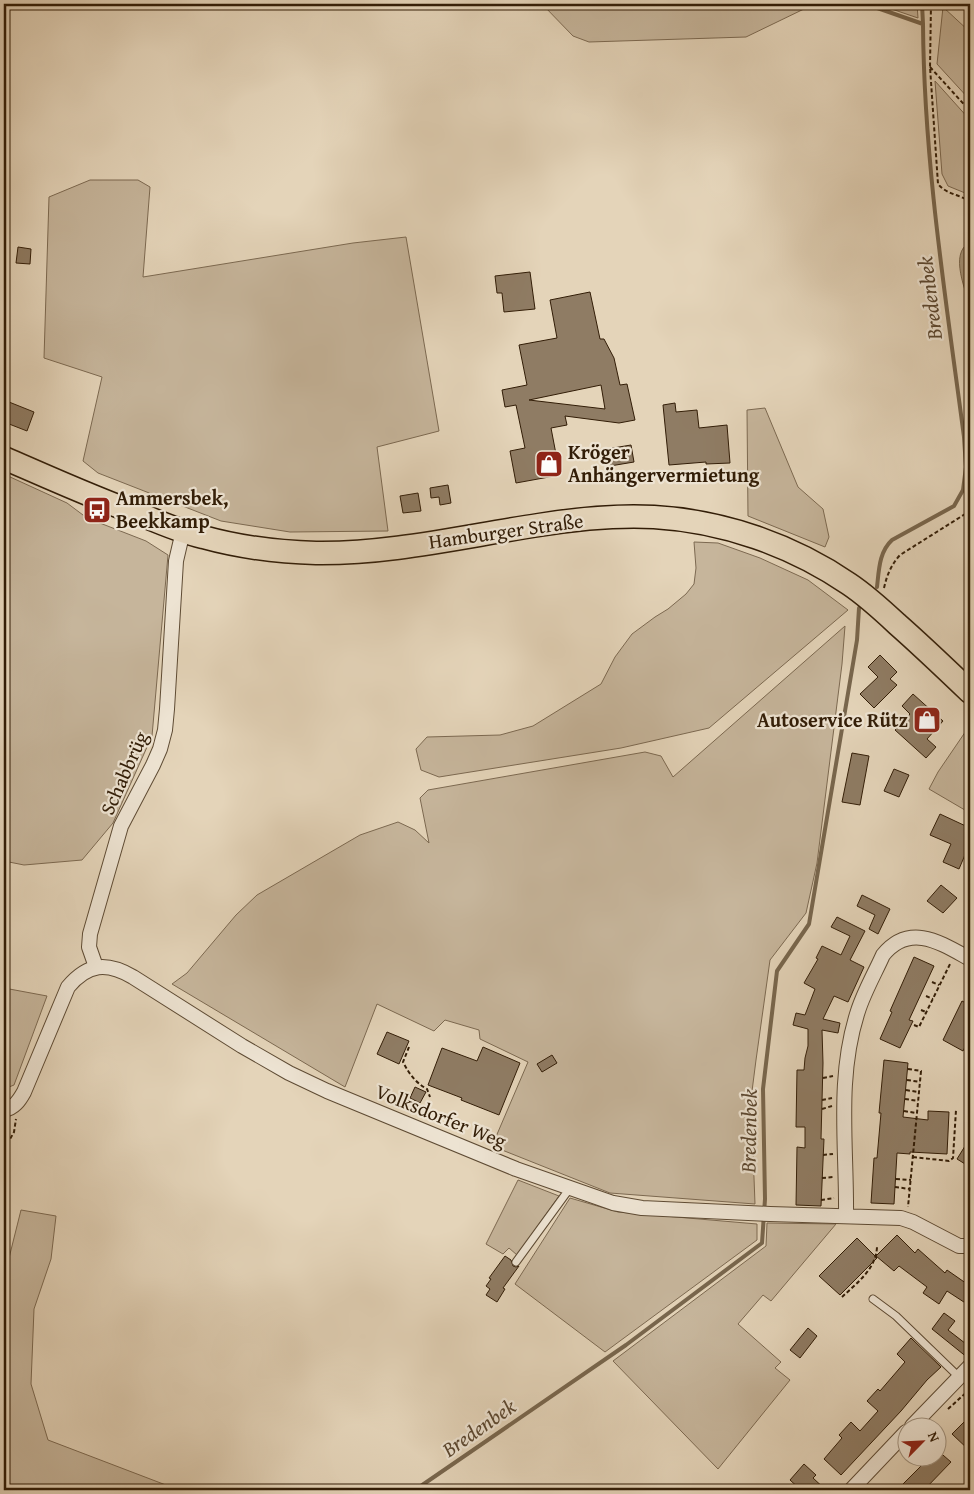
<svg xmlns="http://www.w3.org/2000/svg" width="974" height="1494" viewBox="0 0 974 1494" font-family="'Gentium Book Plus',serif">
	<rect width="100%" height="100%" fill="#e4d4b9"/>
	<filter id="stains"><feTurbulence type="fractalNoise" baseFrequency=".004" numOctaves="4"/><feColorMatrix values="0 0 0 0 .2 0 0 0 0 .09 0 0 0 0 .02 0 0 0 .5 -.17"/></filter>
	<radialGradient id="worn" r=".72"><stop offset=".6" stop-color="#630" stop-opacity="0"/><stop offset="1" stop-color="#630" stop-opacity=".3"/></radialGradient>
	<!-- green -->
	<path fill="#c6b59b" stroke="#7c6951" d="M542,4H809L806,8L746,37L589,42L573,36Z
		M877,4H917L918,18Z
		M943,7L970,32V100L937,64Z
		M935,81L970,120V195L948,186L942,174Z
		M90,180H138L150,187L143,277L353,243L406,237L439,431L377,447L388,531L290,532L221,521L98,473L83,461L102,377L44,358L49,197Z
		M765,408L798,487L823,509L829,537L825,547L748,516L747,410Z
		M8,476L67,503L87,518L146,541L168,555L152,736L113,823L82,860L24,865L4,861V485Z
		M694,542L718,543L760,558L808,580L848,610L709,728L621,748L439,777L421,770L416,749L427,737L500,735L533,726L601,684L615,657L632,634L655,617L668,609L686,594L694,584L696,568Z
		M845,626L842,664L817,863L806,913L770,960L756,1060L751,1099L755,1204L610,1193L492,1146L528,1062L480,1039L479,1030L445,1020L434,1031L377,1004L345,1087L172,984L187,973L236,915L257,895L360,835L398,822L415,830L429,843L420,798L428,790L645,752L661,756L673,777Z
		M970,725V813L929,789L938,772Z
		M4,988L47,996L14,1085L4,1089Z
		M518,1180L559,1196L517,1255L509,1248L503,1254L486,1244Z
		M570,1198L618,1212L757,1224V1240L605,1352L515,1284Z
		M21,1210L56,1216L51,1259L34,1309L31,1384L48,1440L179,1490H4V1278Z
		M767,1223L836,1224L771,1301L763,1295L738,1324L781,1362L775,1368L790,1380L718,1469L613,1361L766,1246Z"/>
	<!-- water -->
	<path fill="#a7967c" stroke="#78664d" d="M970,242V309C967,291 948,254 970,242Z"/>
	<g fill="none" stroke-linecap="round" stroke-linejoin="round">
		<!-- stream -->
		<path stroke="#78664d" stroke-width="4" d="M866,4L923,24C924,163 946,300 964,437L966,467L963,490L954,506L892,540C879,552 879,570 877,587
			M922,4L923,24
			M415,1490L626,1345L762,1243L765,1199L763,1089L777,971L809,924L857,640L859,608"/>
	</g>
	<!-- building -->
	<path fill="#8f7c64" stroke="#321d07" fill-rule="evenodd" d="M18,247L31,249L30,264L16,263Z
		M530,272L535,309L504,312L502,293H497L495,276Z
		M590,292L600,339H604L614,358L620,385L627,384L635,420L619,423L565,416L567,425L551,428L560,475L516,483L510,451L525,448L516,405L505,407L502,390L527,385L519,345L557,338L550,300ZM601,385L605,409L529,400Z
		M4,400L34,412L27,431L4,422Z
		M675,403L676,412L697,410L699,428L727,425L730,463L706,464V462L669,465L663,405Z
		M631,445L634,462L610,466L607,449Z
		M448,485L451,503L440,505L439,497L431,498L430,488Z
		M418,493L421,511L403,513L400,496Z
		M880,655L897,672L890,679L897,685L874,708L860,694L878,677L868,667Z
		M913,694L943,721L927,739L936,747L926,758L895,730L910,714L902,706Z
		M852,753L869,756L860,805L842,802Z
		M894,769L909,775L899,797L884,791Z
		M940,814L970,828V843L959,869L943,862L951,844L930,835Z
		M941,885L957,898L943,913L927,901Z
		M862,895L890,909L878,934L869,929L875,915L857,906Z
		M837,917L865,931L850,960L864,967L848,1002L834,996L823,1019L840,1023L838,1033L822,1030L823,1063L821,1139H824L821,1206L796,1205L797,1147L805,1148V1127H796L797,1070H804L805,1058L808,1046V1029L793,1025L796,1013L805,1015L815,989L804,983L818,959L816,958L822,946L841,955L850,936L831,927Z
		M914,957L934,966L909,1020L913,1021L900,1048L880,1039L892,1012L890,1011Z
		M962,1001L970,1005V1037L963,1051L943,1040Z
		M387,1032L409,1041L399,1064L377,1054Z
		M483,1047L520,1063L499,1115L461,1100L462,1098L428,1085L442,1048L477,1061Z
		M552,1055L557,1063L542,1072L537,1064Z
		M884,1060L908,1063L903,1117L928,1120V1111L949,1112L947,1154L910,1152V1154L897,1153L894,1204L871,1203L874,1158H877L881,1113H879Z
		M415,1087L426,1092L420,1103L410,1098Z
		M970,1138V1167L957,1159Z
		M897,1235L915,1253L918,1249L945,1273L947,1270L970,1286V1306L947,1291L939,1304L923,1293L927,1287L899,1266L894,1271L876,1256Z
		M857,1238L877,1258L840,1295L819,1276Z
		M505,1256L511,1260L513,1266L516,1267L519,1266L503,1288L505,1289L497,1302L486,1295L490,1289L486,1286L491,1279L489,1278Z
		M944,1313L955,1321L948,1330L970,1347V1357L968,1358L932,1329Z
		M808,1328L817,1336L800,1358L790,1350Z
		M911,1338L941,1367L927,1380L901,1411L841,1475L824,1459L842,1438L839,1435L851,1422L860,1431L878,1411L867,1401L878,1389L880,1391L905,1362L897,1354Z
		M964,1422L970,1428V1451L952,1434Z
		M936,1449L951,1462L924,1490H897L931,1456H936Z
		M804,1464L816,1475L813,1478L826,1490H801L790,1480Z"/>
	<g fill="none" stroke-linecap="round" stroke-linejoin="round">
		<defs>
			<path id="lane" d="M4,476L10,464
				M516,1262L570,1188
				M873,1299L896,1316L959,1377"/>
			<path id="street" d="M96,967L89,947L90,934L121,826L153,765L160,749L165,730L167,709L176,561L183,531
				M4,1110C14,1108 19,1101 24,1092L68,987C88,963 107,962 133,977L242,1046L289,1073L327,1091L516,1169L613,1203L642,1208L770,1214L901,1218L913,1222L959,1246H970
				M846,1216C847,1147 836,1078 858,1011C864,992 875,973 883,955C910,922 941,943 970,959
				M912,1426L970,1366
				M851,1490L906,1432"/>
			<path id="primary" d="M4,458C50,478 96,499 144,516C163,524 182,532 203,537C239,547 278,552 316,553C391,554 465,536 539,525C576,519 616,515 654,517C723,521 792,545 849,584C867,596 882,610 897,624C922,646 946,669 970,692"/>
		</defs>
		<!-- lane casing -->
		<use href="#lane" stroke="#5e4b34" stroke-width="9"/>
		<!-- street casing -->
		<use href="#street" stroke="#5e4b34" stroke-width="16"/>
		<!-- primary casing -->
		<use href="#primary" stroke="#321d07" stroke-width="25"/>
		<!-- path -->
		<path stroke="#321d07" stroke-width="2" stroke-dasharray="4 2.5" stroke-linecap="butt" d="M931,4L930,67L938,184C947,195 960,194 970,202
			M930,67L970,111
			M884,588C887,575 891,565 900,555L970,511
			M932,982L939,985
			M926,996L933,999
			M921,1010L926,1012
			M914,1025L919,1027L951,962
			M409,1047L403,1062C409,1074 416,1083 427,1089L430,1097
			M908,1069L921,1071L908,1207
			M823,1078L833,1076
			M907,1080L920,1082
			M906,1090L918,1092
			M905,1099L918,1101
			M822,1100L832,1098
			M822,1109L832,1106
			M904,1111L916,1113
			M4,1150L14,1132L16,1119
			M823,1155L833,1154
			M913,1157L949,1161L953,1158L956,1110
			M822,1178L833,1177
			M896,1179L911,1180
			M895,1187L910,1189
			M821,1200L834,1198
			M842,1297C857,1283 876,1269 877,1247
			M948,1409L969,1390L970,1386"/>
		<!-- lane -->
		<use href="#lane" stroke="#ede3d2" stroke-width="7"/>
		<!-- street -->
		<use href="#street" stroke="#ede3d2" stroke-width="14"/>
		<!-- primary -->
		<use href="#primary" stroke="#e4d4b9" stroke-width="22"/>
	</g>
	<!-- icons -->
	<defs>
		<symbol id="shop-square" viewBox="-11 -11 22 22"><rect x="-9" y="-9" width="18" height="18" rx="4" fill="#8f2418" stroke="#ede3d2"/><path d="M-5-2.5h2.3a2.7 3.5 0 0 1 5.4 0H5L5.5 6h-11ZM-1.5-2.5h3a1.5 2.3 0 0 0-3 0Z" fill="#fff"/></symbol>
		<symbol id="bus-square" viewBox="-11 -11 22 22"><rect x="-9" y="-9" width="18" height="18" rx="4" fill="#8f2418" stroke="#ede3d2"/><path d="M-5-6H5V4H4V6H2V4H-2V6H-4V4H-5ZM-3.5-4V0h7V-4ZM-3.5 1.2v1.5H-2V1.2ZM2 1.2v1.5H3.5V1.2Z" fill="#fff"/></symbol>
	</defs>
	<g fill-rule="evenodd">
		<use href="#shop-square" x="533" y="448" width="32" height="32"/>
		<use href="#bus-square" x="81" y="494" width="32" height="32"/>
		<use href="#shop-square" x="911" y="704" width="32" height="32"/>
	</g>
	<g text-anchor="middle" stroke-width="4.5" stroke-linejoin="round" paint-order="stroke">
		<!-- poi labels -->
		<g font-size="20" font-weight="bold" fill="#321d07" stroke="#ede3d2" text-anchor="start">
			<text x="568" y="459">Kröger<tspan x="568" dy="23">Anhängervermietung</tspan></text>
			<text x="116" y="505">Ammersbek,<tspan x="116" dy="23">Beekkamp</tspan></text>
			<text x="908" y="727" text-anchor="end">Autoservice Rütz</text>
		</g>
		<!-- street labels -->
		<g font-size="20" fill="#321d07" stroke="#ede3d2">
			<text transform="translate(506 531) rotate(-8)" y="7">Hamburger Straße</text>
			<text transform="translate(124 773) rotate(-66)" y="7">Schabbrüg</text>
			<text transform="translate(441 1116) rotate(22)" y="7">Volksdorfer Weg</text>
		</g>
		<!-- water labels -->
		<g font-size="21" font-style="italic" fill="#5b4730" stroke="#ede3d2">
			<text transform="translate(930 298) rotate(-97)" y="7">Bredenbek</text>
			<text transform="translate(749 1131) rotate(-89)" y="7">Bredenbek</text>
			<text transform="translate(479 1428) rotate(-35)" y="7">Bredenbek</text>
		</g>
	</g>
	<!-- margin -->
	<rect width="974" height="1494" fill="none" stroke="#e4d4b9" stroke-width="20"/>
	<rect x="5" y="5" width="964" height="1484" fill="none" stroke="#321d07" stroke-width="2.5"/>
	<rect x="10" y="10" width="954" height="1474" fill="none" stroke="#321d07"/>
	<!-- north arrow -->
	<g transform="translate(922 1442) rotate(66)"><circle r="24" fill="#ede3d2" stroke="#a29481"/>
	<path d="M0-4L9 19L0 12L-9 19Z" fill="#8f2418"/>
	<text y="-8" font-size="14" font-weight="bold" text-anchor="middle" fill="#321d07">N</text>
	</g>
	<rect width="100%" height="100%" filter="url(#stains)"/>
	<rect width="100%" height="100%" fill="url(#worn)"/>
</svg>
